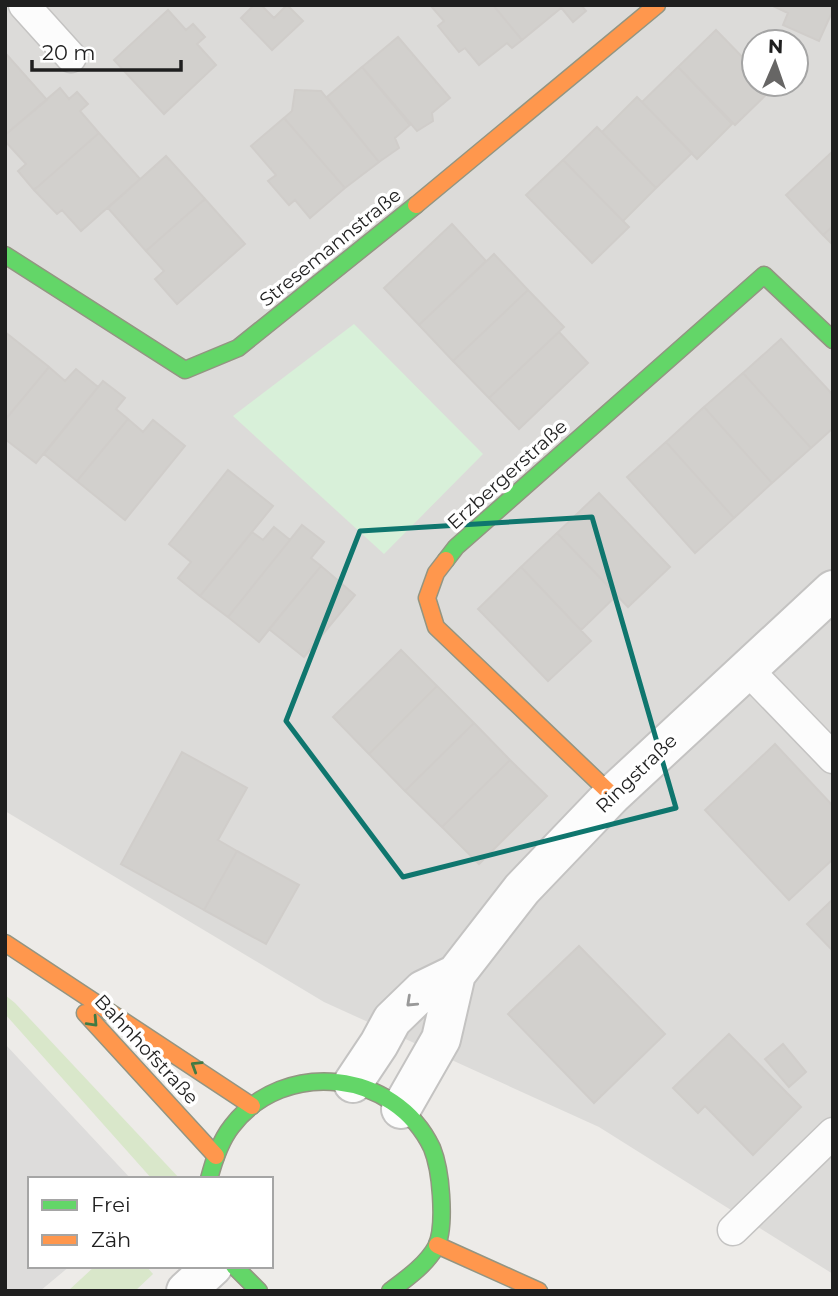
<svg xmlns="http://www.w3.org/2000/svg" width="838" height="1296" viewBox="0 0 838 1296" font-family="Montserrat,sans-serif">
	<rect width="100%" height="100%" fill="#edebe8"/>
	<!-- residential -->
	<path fill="#dcdbd9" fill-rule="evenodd" d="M5,5H833V1274L599,1127L324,1002L5,811ZM754,42H796V84H754Z"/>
	<!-- grass -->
	<path fill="#d9e7ca" d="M5,995L15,1003L180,1179H152L5,1014Z
		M95,1266H146L153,1274L135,1291H68Z"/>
	<!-- park -->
	<path fill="#d8f0d9" d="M354,324L483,454L384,554L233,416Z"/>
	<!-- parking -->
	<path fill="#dddcdb" d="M5,1044L131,1179H30V1266H70L40,1291H5Z"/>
	<!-- building -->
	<path fill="#d2d0cd" stroke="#d0cdca" stroke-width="2" d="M254,5H261L274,18L287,5L303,21L272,50L241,18Z
		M430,5H493L522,40L512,48L507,43L479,65L465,48L459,52L438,26L444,21Z
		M493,5H559L561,8L522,40Z
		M559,5H581L586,11L573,22Z
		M771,5H833V10L819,41L783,25L788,13Z
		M168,10L186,30L193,24L205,37L197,44L216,65L164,114L114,60Z
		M716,30L754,69V84H769L773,88L735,125L678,67Z
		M398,37L450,98L432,113L433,121L417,131L362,67Z
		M7,55L47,100L5,135V56Z
		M362,67L410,125L395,138L399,148L379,162L327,97Z
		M678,67L732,124L697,159L642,102Z
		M60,88L69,99L77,92L88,104L80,111L99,133L34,190L18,171L26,164L5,141V135Z
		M295,90L321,91L379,162L345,188L284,118L292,111Z
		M637,97L692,153L656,188L602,132Z
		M284,118L345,188L310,218L295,200L289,205L268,181L276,175L251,146Z
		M597,127L656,188L623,221L563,160Z
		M99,133L140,179L81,231L62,210L57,214L34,190Z
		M833,151V226L823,235L786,195Z
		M166,156L205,199L146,251L108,208Z
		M563,160L629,227L592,263L526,195Z
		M205,199L245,244L177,304L155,279L164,271L146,251Z
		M452,224L486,261L419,325L384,288Z
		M833,226V245L823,235Z
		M494,254L528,290L453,361L419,325Z
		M528,290L564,327L489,398L453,361Z
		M5,332L49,367L5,420Z
		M559,332L588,363L519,429L489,398Z
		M781,339L833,395V428L811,448L743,373Z
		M49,367L65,381L76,369L98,387L36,463L5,439V420Z
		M743,373L811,448L772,483L704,407Z
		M103,381L125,398L116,409L128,419L77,481L44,454Z
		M704,407L772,483L734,518L666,442Z
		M128,419L143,432L153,420L185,446L125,520L77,481Z
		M666,442L734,518L695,553L627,477Z
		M228,470L273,506L200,596L178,578L191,562L169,544Z
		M599,493L670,567L628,607L557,533Z
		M302,525L324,542L311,558L321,566L259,642L228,617Z
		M274,527L290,540L228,617L200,596L252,532L263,540Z
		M557,533L617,595L581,630L521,567Z
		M321,566L355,595L304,657L269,629Z
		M521,567L591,641L548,681L478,609Z
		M401,650L437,686L369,754L333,717Z
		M437,686L474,723L405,791L369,754Z
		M474,723L510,760L442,827L405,791Z
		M775,744L833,806V859L789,900L705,810Z
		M182,752L247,788L218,840L237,851L204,910L121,864Z
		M510,760L547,796L479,864L442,827Z
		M237,851L299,885L266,944L204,910Z
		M833,899V951L807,924Z
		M579,946L665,1034L594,1103L508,1014Z
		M729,1034L801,1107L753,1155L705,1106L698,1113L673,1088Z
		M783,1044L806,1072L789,1087L765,1059Z"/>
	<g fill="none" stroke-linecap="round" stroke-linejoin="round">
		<defs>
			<path id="lane" d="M24,5L71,57
				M747,669L833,758
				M733,1230L833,1133"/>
			<path id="street" d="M353,1083L379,1044L392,1020L423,990L456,974
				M401,1109L441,1039L456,974L522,889L612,795L833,590
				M186,1291L213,1266"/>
			<path id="fast" d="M5,255L185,370L238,348L416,205
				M446,560L456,547L764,275L833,340
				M209,1179C214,1160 220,1141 232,1126C284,1058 395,1070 432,1148C438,1163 440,1179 441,1195C442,1210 443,1233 436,1247C426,1265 406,1279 390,1291
				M234,1266L259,1291"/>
			<path id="slow" d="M416,205L657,5
				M446,560L436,573L427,598L436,627L612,795
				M5,943L252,1106
				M85,1013L216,1156
				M437,1245L539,1291"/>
		</defs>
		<!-- lane casing -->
		<use href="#lane" stroke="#c4c3c2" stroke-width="33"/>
		<!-- street casing -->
		<use href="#street" stroke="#c4c3c2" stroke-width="42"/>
		<!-- fast casing -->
		<use href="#fast" stroke="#939582" stroke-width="19"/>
		<!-- slow casing -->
		<use href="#slow" stroke="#939582" stroke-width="19"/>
		<!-- lane -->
		<use href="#lane" stroke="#fcfcfc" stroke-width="30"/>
		<!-- street -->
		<use href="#street" stroke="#fcfcfc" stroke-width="38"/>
		<!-- fast -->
		<use href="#fast" stroke="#63d668" stroke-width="16"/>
		<!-- slow -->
		<use href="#slow" stroke="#ff974d" stroke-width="16"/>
	</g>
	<!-- one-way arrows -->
	<defs><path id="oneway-chevron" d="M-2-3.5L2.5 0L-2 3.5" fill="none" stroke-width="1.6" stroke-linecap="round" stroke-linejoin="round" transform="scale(1.75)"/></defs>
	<use stroke="#999" href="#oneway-chevron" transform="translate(411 1002) rotate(137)"/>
	<g stroke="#417a44">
		<use href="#oneway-chevron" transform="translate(93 1022) rotate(47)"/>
		<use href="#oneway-chevron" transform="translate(196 1066) rotate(-148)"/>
	</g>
	<!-- marked area -->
	<path fill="none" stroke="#0f766e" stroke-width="5" stroke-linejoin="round" d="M592,517L676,808L403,877L286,721L360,531Z"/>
	<g text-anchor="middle" stroke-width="7" stroke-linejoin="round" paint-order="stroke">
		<!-- street labels -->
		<g font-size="19" fill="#1f1f1f" stroke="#fff">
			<text transform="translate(330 247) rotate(-39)" y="7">Stresemannstraße</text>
			<text transform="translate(507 474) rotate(-42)" y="7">Erzbergerstraße</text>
			<text transform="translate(636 773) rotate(-44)" y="7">Ringstraße</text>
			<text transform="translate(147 1049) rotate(47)" y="7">Bahnhofstraße</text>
		</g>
	</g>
	<!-- border -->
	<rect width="838" height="1296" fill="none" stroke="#1f1f1f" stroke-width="14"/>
	<!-- legend -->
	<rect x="28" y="1177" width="245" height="91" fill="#ffffff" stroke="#a5a5a5" stroke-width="2"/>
	<rect x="42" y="1200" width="35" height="10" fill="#63d668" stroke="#a5a5a5" stroke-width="2"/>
	<text x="91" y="1212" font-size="21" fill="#1f1f1f">Frei</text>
	<rect x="42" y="1235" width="35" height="10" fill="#ff974d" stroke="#a5a5a5" stroke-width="2"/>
	<text x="91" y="1247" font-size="21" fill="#1f1f1f">Zäh</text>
	<!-- north arrow -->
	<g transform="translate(775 63) rotate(2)"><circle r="33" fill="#ffffff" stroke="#a5a5a5" stroke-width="2"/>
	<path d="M0-5L12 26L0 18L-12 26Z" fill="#676665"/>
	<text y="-10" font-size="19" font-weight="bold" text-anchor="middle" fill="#1f1f1f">N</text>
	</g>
	<!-- scale -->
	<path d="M32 60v10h149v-10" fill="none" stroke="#1f1f1f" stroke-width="3.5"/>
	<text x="42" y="60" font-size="21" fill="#1f1f1f" stroke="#ffffff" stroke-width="5" paint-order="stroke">20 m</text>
</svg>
